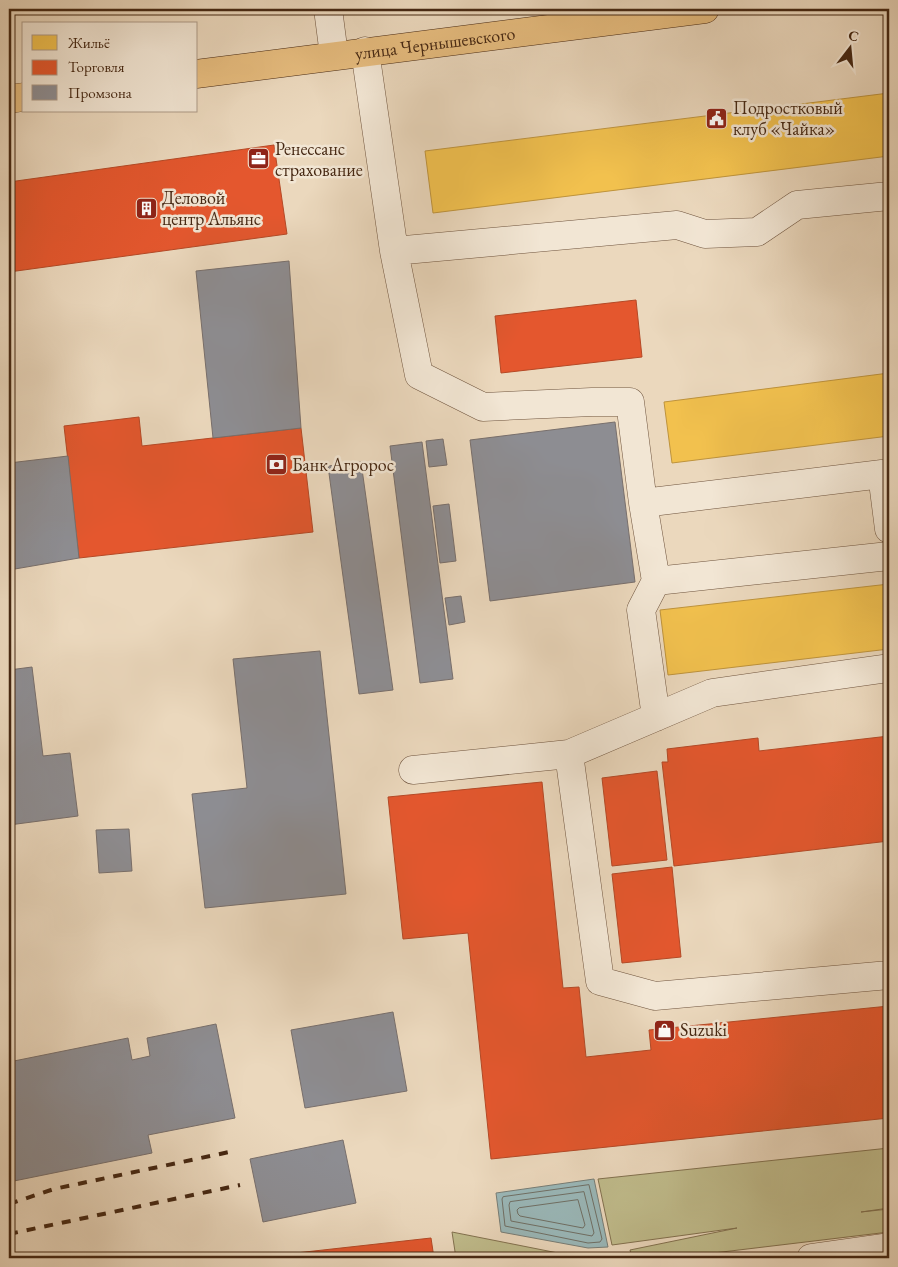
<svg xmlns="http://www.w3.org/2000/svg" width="898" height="1267" viewBox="0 0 898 1267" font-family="'EB Garamond',serif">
	<rect width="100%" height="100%" fill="#ebd8bd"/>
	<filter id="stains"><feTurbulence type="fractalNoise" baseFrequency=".004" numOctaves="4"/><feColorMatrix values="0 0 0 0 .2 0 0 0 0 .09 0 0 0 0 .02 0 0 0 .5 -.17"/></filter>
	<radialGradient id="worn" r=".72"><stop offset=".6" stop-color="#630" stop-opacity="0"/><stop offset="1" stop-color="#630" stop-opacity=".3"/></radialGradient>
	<!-- green -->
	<path fill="#c0bc8c" stroke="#837250" d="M889,1148V1208L861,1212L889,1209V1232L672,1258H632L630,1250L737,1228L612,1245L598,1179Z
		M452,1232L558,1253L591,1256V1258H456Z"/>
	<!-- water -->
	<path fill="#9ab8b9" stroke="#787e77" d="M594,1179L608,1247L588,1248L501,1232L496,1193Z"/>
	<!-- homes -->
	<path fill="#f2c14e" stroke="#be933c" d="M889,93V156L433,213L425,151Z
		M889,373V436L672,463L664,402Z
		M889,584V649L668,675L660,610Z"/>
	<!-- shops -->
	<path fill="#e4572e" stroke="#b54926" d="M274,145L287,234L9,272V182Z
		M636,300L642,357L501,373L495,316Z
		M139,417L142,446L301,428L313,532L79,558L64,426Z
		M889,736V841L674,866L662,762H668L667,749L758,738L759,751Z
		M657,771L667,860L612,866L602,778Z
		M542,782L563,988L579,987L586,1057L651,1050L649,1030L889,1006V1118L491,1159L468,933L403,939L388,797Z
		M672,867L681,957L622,963L612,874Z
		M431,1238L434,1258H296V1253Z"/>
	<!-- industry -->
	<path fill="#8d8d92" stroke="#786f6c" d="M289,261L301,428L213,438L196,271Z
		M615,422L635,582L490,601L470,440Z
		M443,439L447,465L429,467L426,441Z
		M422,442L453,679L420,683L390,446Z
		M68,456L79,558L9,570V463Z
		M361,462L393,690L359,694L328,466Z
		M449,504L456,561L440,563L433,506Z
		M461,596L465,622L449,625L445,598Z
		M320,651L346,894L205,908L192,794L247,788L233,659Z
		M32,667L43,756L70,753L78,816L9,825V670Z
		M129,829L132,871L99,873L96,830Z
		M393,1012L407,1091L305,1108L291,1030Z
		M216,1024L235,1118L148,1135L152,1153L9,1182V1062L128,1038L132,1060L150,1056L147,1038Z
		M343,1140L356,1203L263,1222L250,1159Z"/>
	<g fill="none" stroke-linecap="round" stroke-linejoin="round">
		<!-- shore -->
		<path stroke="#707066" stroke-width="1" d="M589,1185L602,1239L600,1242L588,1243L505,1226L502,1199L503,1197Z
			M584,1192L594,1233L592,1236L511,1221L509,1205L510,1202Z
			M578,1200L585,1225L583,1228L520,1216L518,1214L517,1210L519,1208Z"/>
		<defs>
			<path id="minor" d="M328,9L334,55
				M365,51L394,251L677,225L705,234L757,232L797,205L889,196
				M394,251L419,375L483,407L592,402H630L643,503L882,474L889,529
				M643,503L656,581
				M656,717L641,610L656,581L889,556
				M569,754L600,981L655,996L889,975
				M413,770L569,754L712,693L889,668
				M811,1258L889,1247"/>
			<g id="major">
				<path id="s1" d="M196,74L705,9"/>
				<path d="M9,99L24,97"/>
			</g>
		</defs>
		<!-- minor casing -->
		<use href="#minor" stroke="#6f543e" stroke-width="29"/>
		<!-- major casing -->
		<use href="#major" stroke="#462813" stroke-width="29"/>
		<!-- minor -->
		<use href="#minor" stroke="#f2e6d4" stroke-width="28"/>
		<!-- major -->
		<use href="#major" stroke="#e6bc7e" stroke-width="28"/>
		<!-- rail -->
		<path stroke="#462813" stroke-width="4" stroke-dasharray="9 9" stroke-linecap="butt" d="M9,1204L54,1189L234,1151
			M9,1234L240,1185"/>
	</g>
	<!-- icons -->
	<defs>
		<symbol id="civic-square" viewBox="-11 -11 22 22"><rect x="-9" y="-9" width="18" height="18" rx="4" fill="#8f2418" stroke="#f2e6d4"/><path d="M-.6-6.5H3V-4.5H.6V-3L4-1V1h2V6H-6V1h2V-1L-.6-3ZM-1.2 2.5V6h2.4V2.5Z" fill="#fff"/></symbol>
		<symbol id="office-square" viewBox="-11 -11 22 22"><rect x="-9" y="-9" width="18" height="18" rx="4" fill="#8f2418" stroke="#f2e6d4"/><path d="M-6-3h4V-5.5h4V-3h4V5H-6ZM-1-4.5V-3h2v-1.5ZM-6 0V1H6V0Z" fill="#fff"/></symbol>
		<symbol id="building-square" viewBox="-11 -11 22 22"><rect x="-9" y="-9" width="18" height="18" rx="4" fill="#8f2418" stroke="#f2e6d4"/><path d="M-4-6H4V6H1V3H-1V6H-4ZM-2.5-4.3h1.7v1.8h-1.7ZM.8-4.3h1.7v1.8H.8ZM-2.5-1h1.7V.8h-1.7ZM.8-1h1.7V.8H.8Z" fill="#fff"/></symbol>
		<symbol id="bank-square" viewBox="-11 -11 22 22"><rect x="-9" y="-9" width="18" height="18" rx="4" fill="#8f2418" stroke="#f2e6d4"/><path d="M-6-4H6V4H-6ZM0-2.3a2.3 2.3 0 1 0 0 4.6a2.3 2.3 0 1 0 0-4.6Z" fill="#fff"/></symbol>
		<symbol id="shop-square" viewBox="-11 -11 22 22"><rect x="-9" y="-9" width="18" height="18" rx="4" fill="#8f2418" stroke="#f2e6d4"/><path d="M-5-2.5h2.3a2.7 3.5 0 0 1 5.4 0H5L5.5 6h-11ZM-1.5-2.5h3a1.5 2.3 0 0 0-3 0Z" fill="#fff"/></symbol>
	</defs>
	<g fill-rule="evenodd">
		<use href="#civic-square" x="704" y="106" width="25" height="25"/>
		<use href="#office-square" x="246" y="146" width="25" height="25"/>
		<use href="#building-square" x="134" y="196" width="25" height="25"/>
		<use href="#bank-square" x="264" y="452" width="25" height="25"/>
		<use href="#shop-square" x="652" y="1018" width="25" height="25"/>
	</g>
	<g text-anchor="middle" stroke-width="5" stroke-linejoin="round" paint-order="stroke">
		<!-- street labels -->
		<g font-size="18" fill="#462813" stroke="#f2e6d4">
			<text dy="6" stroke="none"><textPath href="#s1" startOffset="241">улица Чернышевского</textPath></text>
		</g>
		<!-- poi labels -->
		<g font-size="18" fill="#462813" stroke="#f2e6d4" text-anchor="start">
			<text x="733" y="114">Подростковый<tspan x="733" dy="21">клуб «Чайка»</tspan></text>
			<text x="275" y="155">Ренессанс<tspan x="275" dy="21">страхование</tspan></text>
			<text x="162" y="204">Деловой<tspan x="162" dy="21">центр Альянс</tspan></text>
			<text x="292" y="471">Банк Агророс</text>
			<text x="680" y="1036">Suzuki</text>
		</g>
	</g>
	<!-- margin -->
	<rect width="898" height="1267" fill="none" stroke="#ebd8bd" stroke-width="30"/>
	<rect x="10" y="10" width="878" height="1247" fill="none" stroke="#462813" stroke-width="2.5"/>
	<rect x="15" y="15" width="868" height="1237" fill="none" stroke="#462813"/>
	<!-- legend -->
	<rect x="22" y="22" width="175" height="90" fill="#f2e6d4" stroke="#ad9a87"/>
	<rect x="32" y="35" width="25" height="15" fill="#f2c14e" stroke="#ad9a87"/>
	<text x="68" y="48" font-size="15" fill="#462813">Жильё</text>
	<rect x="32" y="60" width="25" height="15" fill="#e4572e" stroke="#ad9a87"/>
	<text x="68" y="72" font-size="15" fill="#462813">Торговля</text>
	<rect x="32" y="85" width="25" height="15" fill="#8d8d92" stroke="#ad9a87"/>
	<text x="68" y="98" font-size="15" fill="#462813">Промзона</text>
	<!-- north arrow -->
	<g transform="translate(850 48) rotate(16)" stroke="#f2e6d4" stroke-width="4" paint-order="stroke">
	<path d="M0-4L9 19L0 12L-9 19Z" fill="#462813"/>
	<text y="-8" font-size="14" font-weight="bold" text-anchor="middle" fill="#462813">С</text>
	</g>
	<rect width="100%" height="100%" filter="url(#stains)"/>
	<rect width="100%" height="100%" fill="url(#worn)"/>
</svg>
